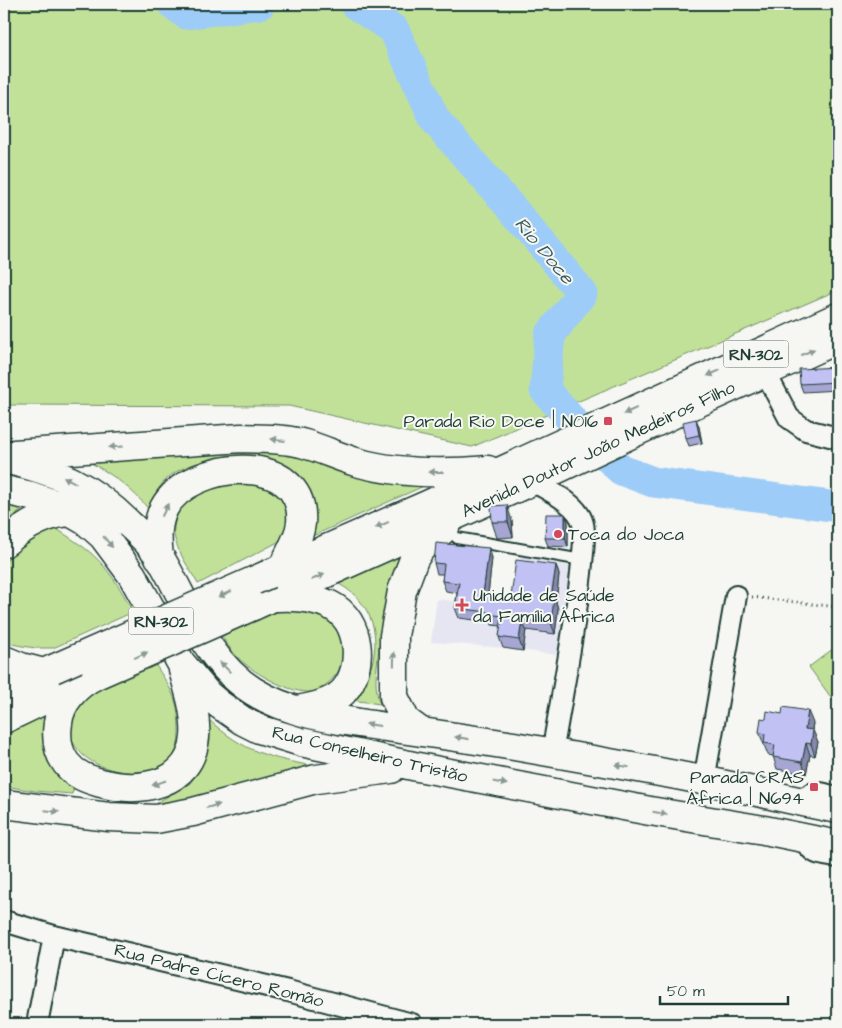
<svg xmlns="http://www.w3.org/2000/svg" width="842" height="1028" viewBox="0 0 842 1028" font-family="'Architects Daughter',sans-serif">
	<rect width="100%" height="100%" fill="#f6f6f2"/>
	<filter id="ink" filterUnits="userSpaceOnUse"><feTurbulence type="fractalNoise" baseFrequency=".02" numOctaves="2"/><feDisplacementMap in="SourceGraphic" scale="10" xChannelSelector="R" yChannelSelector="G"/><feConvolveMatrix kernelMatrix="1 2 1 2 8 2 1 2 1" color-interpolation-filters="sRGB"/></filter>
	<g filter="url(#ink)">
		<!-- built -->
		<path fill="#e6e6f3" d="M521,556L570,566L558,655L503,648L431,642L437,599L514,608Z"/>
		<!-- green -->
		<path fill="#c1e199" stroke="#708f66" d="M4,4H838V290L472,447L289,406L4,405Z
			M259,450L277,451L426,485L308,538C308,526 311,503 308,492C299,459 264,456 236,457C200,459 157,468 150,511C133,489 111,473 87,461Z
			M251,482L264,483L283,498L289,519L285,532L278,542L198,584C190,569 177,552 174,535C172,522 182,499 194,492C211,484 233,484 251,482Z
			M4,505L25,508L4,523Z
			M57,529C67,536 77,542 86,549C107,565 121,589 133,612L53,648H36L22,646L8,643L4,639V564L18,546L44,531Z
			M401,554C390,589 381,622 378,657C376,673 374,689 380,704L352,700C384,664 385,609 339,584Z
			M308,606L339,626C341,633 344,641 344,649C345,658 340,671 334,677C329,683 323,688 315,691C297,697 258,675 244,663C235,656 228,646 222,636C250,624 278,607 308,606Z
			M838,645V707L809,667Z
			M155,664C162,675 171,688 175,700C178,710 179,721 179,730C179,740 178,751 171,759C140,791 45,762 76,707C84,693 138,672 155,664Z
			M48,714L75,784L72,794L35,791L4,786V736Z
			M208,719C245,753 270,758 318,767L156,808L158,802L189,784L198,773L210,741Z"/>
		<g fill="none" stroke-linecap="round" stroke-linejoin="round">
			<!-- river -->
			<path stroke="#9dccf8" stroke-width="31" d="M173,4L186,14L260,4
				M355,4L394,30L435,120L514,211L582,293L550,335L545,390L586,436L621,470L653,482L838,507"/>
			<defs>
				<path id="lane" d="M457,538L582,560
					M798,797C813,783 819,788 838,792
					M800,843C812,861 818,859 838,862"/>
				<path id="street" d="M765,372L789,418L806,430L838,438
					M532,481C548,490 579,504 583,524C586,535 582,561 581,573C574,634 562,694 552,754
					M704,781L736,596
					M4,921L54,936L288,991L412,1024
					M37,1024L54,936"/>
				<path id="secondary" d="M4,692L44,673
					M4,719L86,680"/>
				<path id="primary" d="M14,454L241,438C263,439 285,438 305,444C322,449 339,457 356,462C398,474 444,474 488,470
					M4,459C58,472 88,484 129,524C140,534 153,546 161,559C189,606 205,661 253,691C293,716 341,720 386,727C429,733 471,739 514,746C577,757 640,768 702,780C748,789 792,801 838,809
					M4,490L31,496L60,506L86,521L103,536L132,575L181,663L208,695L220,705L243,721L259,729L301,742L418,767L650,811L764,830L838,845
					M4,543C23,527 45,513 71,512
					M159,557C157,540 156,524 164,508C190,459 307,450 301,523C299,540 289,554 282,569
					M269,574L427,505L838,317
					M277,597C295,596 313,597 330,605C361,620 365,668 343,692C331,704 313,707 297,710
					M253,606L532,481L684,409L838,339
					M4,660L21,667L44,673L53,669
					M96,675C77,684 60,702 58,723C56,737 57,751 66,763C75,775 87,779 101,783C140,793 191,786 195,737C197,714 189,691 183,670
					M421,732L406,721L394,697V636L402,591L414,559L421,548L445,528
					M4,804L109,817L156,819L193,812L316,779L391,769"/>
			</defs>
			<!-- lane casing -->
			<use href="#lane" stroke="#1f3d34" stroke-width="14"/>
			<!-- street casing -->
			<use href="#street" stroke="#1f3d34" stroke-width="24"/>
			<!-- secondary casing -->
			<use href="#secondary" stroke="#1f3d34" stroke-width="31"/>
			<!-- primary casing -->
			<use href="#primary" stroke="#1f3d34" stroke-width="31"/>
			<!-- path -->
			<path stroke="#1f3d34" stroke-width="3" stroke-dasharray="1 4" stroke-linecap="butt" d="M752,597L838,607"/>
			<!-- lane -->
			<use href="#lane" stroke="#f6f6f2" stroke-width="10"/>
			<!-- street -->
			<use href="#street" stroke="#f6f6f2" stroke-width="20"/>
			<!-- secondary -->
			<use href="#secondary" stroke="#f6f6f2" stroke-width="28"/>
			<!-- primary -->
			<use href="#primary" stroke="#f6f6f2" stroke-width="28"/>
			<defs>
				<path id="primary-bridge" d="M53,669L269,574
					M96,675L253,606"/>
			</defs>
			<!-- primary-bridge casing -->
			<use href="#primary-bridge" stroke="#1f3d34" stroke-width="31" stroke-linecap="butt"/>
			<!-- primary-bridge -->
			<use href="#primary-bridge" stroke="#f6f6f2" stroke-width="28"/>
		</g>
		<!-- wall -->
		<path fill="#a7a6d2" stroke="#1f3d34" d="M838,367V390L803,392L800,384Z
			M696,419L699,427L702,443L689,446L686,438Z
			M565,514L568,522V547L548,546L545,538Z
			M512,521L513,537L497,538L492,522Z
			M489,548L492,558L488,594L511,597L556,565L559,575L556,602L558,609L555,634L526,630L523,651L503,648L499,637L501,626L492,625L491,622L459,618L455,608L457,593L446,591L442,581L443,574H437L434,563Z
			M766,719L813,723L812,730L818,742L815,756L810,755L806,774L777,769L773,756L768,755L759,732Z"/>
		<!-- shaded-wall -->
		<path fill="#8887ab" stroke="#1f3d34" d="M696,419L699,427L702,443L699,435Z
			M507,505L512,521L513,537L508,522Z
			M565,514L568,522V547L565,538Z
			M489,548L492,558L487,604L483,594Z
			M556,565L559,575L556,602L558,609L555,634L551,623V598Z
			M522,620L526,630L523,651L519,640Z
			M808,711L813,723L810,741L805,729Z
			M813,730L818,742L815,756L811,744Z
			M806,743L810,755L806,774L802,762Z"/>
		<!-- building -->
		<path fill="#c2c1f4" stroke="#1f3d34" d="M838,367V382L800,384L799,369Z
			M696,419L699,435L686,438L683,422Z
			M507,505L508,522H492L491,506Z
			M546,514H565V538H545Z
			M436,543L489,548L483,594L511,597L516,560L556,565L551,598H554L551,623L522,620L519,640L499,637L502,616L488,614V612L455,608L459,583L442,581L444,564L434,563Z
			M783,707L808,711L805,729L813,730L811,744L806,743L802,762L773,757L775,745L764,743L765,734L759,732L761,718L766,719L767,711L782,714Z"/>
		<!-- one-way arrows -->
		<defs><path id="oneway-solid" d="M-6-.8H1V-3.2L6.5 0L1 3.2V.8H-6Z" transform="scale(1.25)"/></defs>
		<g fill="#8a9a93">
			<use href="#oneway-solid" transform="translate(808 352) rotate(-24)"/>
			<use href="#oneway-solid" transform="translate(714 373) rotate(156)"/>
			<use href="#oneway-solid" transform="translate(630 411) rotate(155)"/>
			<use href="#oneway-solid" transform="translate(278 440) rotate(-172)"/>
			<use href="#oneway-solid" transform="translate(116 447) rotate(176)"/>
			<use href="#oneway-solid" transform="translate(436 472) rotate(-180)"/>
			<use href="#oneway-solid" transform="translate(70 480) rotate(-152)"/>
			<use href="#oneway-solid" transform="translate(165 510) rotate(-64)"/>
			<use href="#oneway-solid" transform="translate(382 525) rotate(156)"/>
			<use href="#oneway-solid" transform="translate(108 542) rotate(50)"/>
			<use href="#oneway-solid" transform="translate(318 577) rotate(-24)"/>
			<use href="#oneway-solid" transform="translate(225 594) rotate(156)"/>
			<use href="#oneway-solid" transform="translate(141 655) rotate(-24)"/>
			<use href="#oneway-solid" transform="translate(394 659) rotate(-89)"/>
			<use href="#oneway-solid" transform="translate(225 667) rotate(-135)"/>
			<use href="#oneway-solid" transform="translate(373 725) rotate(-172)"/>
			<use href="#oneway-solid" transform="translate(462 738) rotate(-171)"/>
			<use href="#oneway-solid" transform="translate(622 766) rotate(-170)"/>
			<use href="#oneway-solid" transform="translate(159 783) rotate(161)"/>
			<use href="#oneway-solid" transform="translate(500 783) rotate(11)"/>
			<use href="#oneway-solid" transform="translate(213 806) rotate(-15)"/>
			<use href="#oneway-solid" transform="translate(52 811) rotate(6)"/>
			<use href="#oneway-solid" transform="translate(660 813) rotate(10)"/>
		</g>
	</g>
	<!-- markers -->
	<g fill="#d1495b" stroke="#f6f6f2" stroke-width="2">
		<rect x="603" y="416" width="10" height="10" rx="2.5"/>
		<circle cx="558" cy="534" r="5"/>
		<path d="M459.5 597.5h5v5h5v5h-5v5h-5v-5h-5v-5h5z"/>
		<rect x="809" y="782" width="10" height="10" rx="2.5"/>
	</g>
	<g text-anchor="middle" stroke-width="4" stroke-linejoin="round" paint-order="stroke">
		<!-- shield labels -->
		<g fill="#f6f6f2" stroke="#60746d" stroke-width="1">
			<rect x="723.5" y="340.5" width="65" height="27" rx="4"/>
			<rect x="128.5" y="607.5" width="65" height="27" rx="4"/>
		</g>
		<g font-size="16" font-weight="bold" fill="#1f3d34">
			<text x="756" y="360">RN-302</text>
			<text x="161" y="627">RN-302</text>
		</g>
		<!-- poi labels -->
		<g font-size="18" fill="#1f3d34" stroke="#f6f6f2" text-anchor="end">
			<text x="598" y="427">Parada Rio Doce | N016</text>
			<text x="568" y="540" text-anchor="start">Toca do Joca</text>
			<text x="473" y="601" text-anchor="start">Unidade de Saúde<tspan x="473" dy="21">da Família África</tspan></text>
			<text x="804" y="783">Parada CRAS<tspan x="804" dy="21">África | N694</tspan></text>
		</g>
		<!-- street labels -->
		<g font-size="18" fill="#1f3d34" stroke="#f6f6f2">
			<text transform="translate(598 449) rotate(-25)" y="6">Avenida Doutor João Medeiros Filho</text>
			<text transform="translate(370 754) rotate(13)" y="6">Rua Conselheiro Tristão</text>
			<text transform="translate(219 975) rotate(14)" y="6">Rua Padre Cícero Romão</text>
		</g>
		<!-- water labels -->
		<g font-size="19" font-style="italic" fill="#385a5b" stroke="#f6f6f2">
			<text transform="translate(545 250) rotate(50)" y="7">Rio Doce</text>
		</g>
	</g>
	<!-- margin -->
	<rect width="842" height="1028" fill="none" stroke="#f6f6f2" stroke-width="20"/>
	<rect x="10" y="10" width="822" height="1008" fill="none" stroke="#1f3d34" stroke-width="2" filter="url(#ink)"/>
	<!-- scale -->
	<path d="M660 996v8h128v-8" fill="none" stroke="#1f3d34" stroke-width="2.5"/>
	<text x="667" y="996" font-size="15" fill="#1f3d34" stroke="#f6f6f2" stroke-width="4" paint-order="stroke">50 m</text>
</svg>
